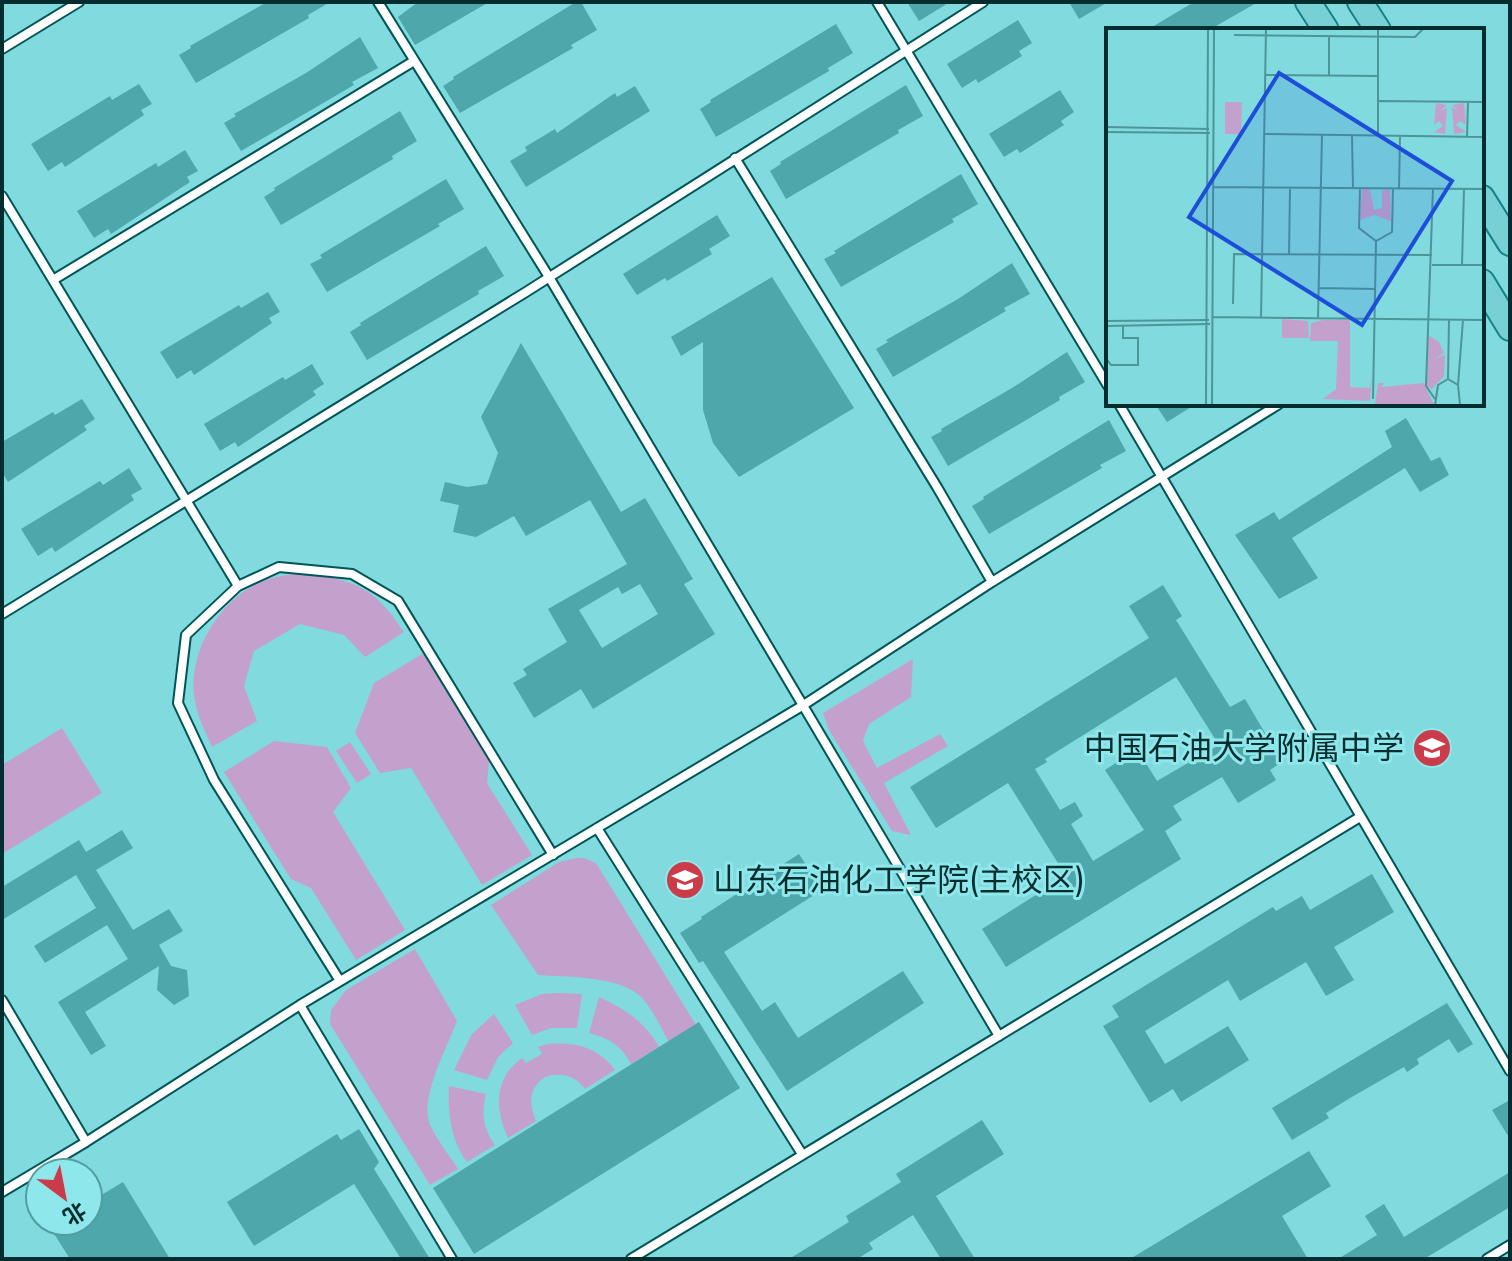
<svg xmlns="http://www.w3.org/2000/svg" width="1512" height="1261" viewBox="0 0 1512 1261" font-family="Jost,'Noto Sans SC',sans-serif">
	<rect width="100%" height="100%" fill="#80dade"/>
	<!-- green -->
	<path fill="#c4a1cc" d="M305,573C357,581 374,587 404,632L365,657L344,635L300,624L254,651L244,686L257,721L212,747C205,731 196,714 194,695C189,648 223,593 269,579C280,575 294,575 305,573Z
		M424,653L489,761L487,783L532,855L482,885L411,768L380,773L355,733L374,683Z
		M913,659L911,697L869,724L863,741L877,768L940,734L948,746L884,783L911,835L892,831L829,730L823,713Z
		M62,728L102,793L2,854V765Z
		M274,741L327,747L351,788L333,812L405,930L356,960L311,888L291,879L224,772Z
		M350,742L371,774L357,783L336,751Z
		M576,858H584L596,863L696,1025L669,1042C661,1028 653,1010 642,998C623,976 566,977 538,975L491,905L559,862Z
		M415,949L457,1021C447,1048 419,1098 430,1125C437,1140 449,1155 458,1169L430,1185L330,1024L331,1010L346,990Z
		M558,993L582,994L577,1028H551L532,1035L515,1005L542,994Z
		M599,997C624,1008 645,1022 659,1047L631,1064C622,1046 609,1038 589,1033Z
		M494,1014L513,1043L498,1057L487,1080L454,1070L472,1034Z
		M548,1044C575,1042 598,1047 615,1070L585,1089C575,1075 561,1072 545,1077C528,1089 529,1103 536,1121L508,1138C495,1109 493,1079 522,1058L526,1063L542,1054L538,1047Z
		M449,1086L486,1094C481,1113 483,1129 495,1145L467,1162C450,1139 448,1113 449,1086Z"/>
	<!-- building -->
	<path fill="#4da7ab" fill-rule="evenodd" d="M267,2H330L308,15L309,18L196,83L179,55L191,48L190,46Z
		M418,2H489L415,45L398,17Z
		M576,2H581L597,30L571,45L573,48L460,113L443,86L454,79L453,77Z
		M907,2H950L919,21Z
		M1069,2H1108L1079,19Z
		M1194,2H1258L1209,30H1147Z
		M1018,20L1032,43L1019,51L1022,56L978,83L976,79L962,88L947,64Z
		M836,24L853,53L828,68L829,71L716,137L700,109L711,102L710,100Z
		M360,37L378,68L352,82L354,85L241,151L224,123L236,116L234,114L306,73Z
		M139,84L152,104L141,110L144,115L65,167L62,162L48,171L31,144L110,96L112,100Z
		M906,85L923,116L898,130L899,133L786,199L770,171L781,164L780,162Z
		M635,86L650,111L526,187L510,161L527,151L525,147L555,129L557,133L615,93L617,97Z
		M1060,90L1074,112L1061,121L1064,125L1020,153L1017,149L1004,157L989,134Z
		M400,111L417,141L392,156L393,159L281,225L264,197L275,190L274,188Z
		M185,150L198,171L187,177L190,182L111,234L108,229L94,238L77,211L156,163L158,167Z
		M961,174L978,204L952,219L954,222L841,287L824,259L836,253L834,251Z
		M446,179L464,209L438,224L440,226L327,292L310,264L322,258L320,255Z
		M717,215L730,236L709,249L712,254L667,281L665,278L637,295L623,274Z
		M486,246L504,276L478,291L479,294L367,360L350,332L361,325L360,323Z
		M1012,263L1030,294L1004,308L1006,311L893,377L876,349L888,342L886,340L958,299Z
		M772,277L854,408L739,477L713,443L703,410V342L681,356L671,337Z
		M268,292L280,312L269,318L272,323L194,375L191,370L177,379L160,352L239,305L241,308Z
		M521,343L621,512L645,498L693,579L684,584L715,634L593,709L581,689L534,718L513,683L527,675L523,669L567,642L548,609L627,564L590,500L526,536L514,516L476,537L453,532L459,505L440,501L445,482L467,487L487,484L498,453L481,417ZM640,584L658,614L602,648L579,610L618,587L622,594Z
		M1067,352L1085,382L1059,397L1060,400L948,466L931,437L942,431L941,429L1012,388Z
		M312,364L324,384L313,391L316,395L238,447L235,442L220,451L204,424L283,377L285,380Z
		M82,399L95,419L84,426L87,430L8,482L2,472V442L53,412L55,415Z
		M1155,404H1196L1167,422Z
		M1406,418L1431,461L1440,457L1449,475L1420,492L1405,468L1292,538L1318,578L1279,599L1235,535L1274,512L1279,520L1392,447L1385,431Z
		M1109,420L1126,451L1100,465L1102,468L989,534L972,506L984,499L983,497Z
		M129,468L142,489L131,495L134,500L55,552L52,547L38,556L21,529L100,481L103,485Z
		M1163,585L1182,616L1176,620L1230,707L1245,699L1282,762L1270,770L1276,780L1238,803L1222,777L1173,806L1182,820L1165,831L1181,859L1006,967L982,929L1066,876L1008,783L936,828L910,787L1149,638L1129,606ZM1176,677L1219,745L1157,781L1137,749L1105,770L1144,830L1093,861L1071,824L1083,816L1075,802L1060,810L1035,769L1047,762L1045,759Z
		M122,830L133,848L96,870L133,930L169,909L183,931L159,945L171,966L187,970L189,996L174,1005L157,990L159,966L85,1012L106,1046L91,1055L58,1002L128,959L107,925L45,963L34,946L96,908L76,875L2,920V887L79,840L86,852Z
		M799,854L822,890L724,952L762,1011L775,1002L798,1038L903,971L924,1003L787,1091L703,961L699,963L680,933L702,919L701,917Z
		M1372,874L1394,912L1334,947L1354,980L1326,996L1306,962L1240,1001L1228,980L1145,1031L1165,1064L1228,1026L1249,1060L1181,1102L1173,1089L1150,1103L1103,1026L1119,1017L1112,1006L1273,907L1276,911L1302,896L1310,910Z
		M1447,1003L1473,1044L1458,1053L1449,1039L1417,1059L1419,1064L1407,1072L1404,1067L1350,1098L1326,1113L1329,1118L1292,1140L1272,1108Z
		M699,1022L740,1088L474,1254L433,1188Z
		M1510,1100V1139L1492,1110Z
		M982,1120L1004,1154L936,1196L975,1259H941L913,1215L869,1243L873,1249L857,1259H789L849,1222L846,1216L901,1182L896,1174Z
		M359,1129L379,1162L374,1169L430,1259H401L354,1184L254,1246L227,1202L337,1134L341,1140Z
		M1309,1151L1331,1186L1282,1216L1308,1259H1130Z
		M1510,1172V1207L1424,1259H1338L1377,1235L1365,1216L1384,1204L1404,1237Z
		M123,1182L170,1259H70L46,1221H88V1203Z"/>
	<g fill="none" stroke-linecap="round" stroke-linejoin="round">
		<defs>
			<path id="service" d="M378,2L549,277L999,1036
				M877,2L1108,386
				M2,49L79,2
				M735,158L937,487L992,582
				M2,196L238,586
				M53,280L414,61
				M1119,404L1510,1071
				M2,614L526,292L983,2
				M597,828L802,1154
				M340,981L214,780L178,703L186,635L238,586L279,567L352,574L398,601L553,855
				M2,1000L86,1142
				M300,1005L452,1259
				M2,1192L86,1142L300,1005L802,706L992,582L1279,404
				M631,1259L1360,817
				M1487,1259L1510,1245"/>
			<path id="primary" d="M1308,2L1326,30
				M1360,2L1378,30
				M1482,198L1510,243
				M1482,282L1510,328"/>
		</defs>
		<!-- service casing -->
		<use href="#service" stroke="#005558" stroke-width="12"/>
		<!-- primary casing -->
		<use href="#primary" stroke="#148388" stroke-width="28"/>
		<!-- service -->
		<use href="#service" stroke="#fff" stroke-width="8"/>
		<!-- primary -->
		<use href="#primary" stroke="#77d1d4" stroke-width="24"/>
	</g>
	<!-- icons -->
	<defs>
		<symbol id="school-disc" viewBox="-11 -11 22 22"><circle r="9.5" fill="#cb3b49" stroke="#8de7eb"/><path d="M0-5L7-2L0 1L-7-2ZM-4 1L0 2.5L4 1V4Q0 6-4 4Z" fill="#fff"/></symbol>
		<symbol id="university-disc" viewBox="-11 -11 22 22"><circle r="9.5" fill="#cb3b49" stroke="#8de7eb"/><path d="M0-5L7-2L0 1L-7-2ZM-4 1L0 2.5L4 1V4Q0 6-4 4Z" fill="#fff"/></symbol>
	</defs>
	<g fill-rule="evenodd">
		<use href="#school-disc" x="1410" y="726" width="44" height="44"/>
		<use href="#university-disc" x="663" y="858" width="44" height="44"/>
	</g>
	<g text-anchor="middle" stroke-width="6" stroke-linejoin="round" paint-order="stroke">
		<!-- poi labels -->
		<g font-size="32" fill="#042d2f" stroke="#8de7eb" text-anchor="end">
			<text x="1404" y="759">中国石油大学附属中学</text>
			<text x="713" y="891" text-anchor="start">山东石油化工学院(主校区)</text>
		</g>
	</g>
	<!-- overview -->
	<g transform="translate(1106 28)">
		<rect width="378" height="378" fill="#80dade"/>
		<path d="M119,74H136L135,106H119ZM330,75L341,77L334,83L341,80L339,106L328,104L337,98L333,93L328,97ZM358,75L360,97L354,93L350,97L360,104L348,106L346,79L353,83L346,77ZM256,161H264L268,182L276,180V162H284L285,193L268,187L254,192ZM176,291L202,293L203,310H176ZM217,292H244V359L264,360L266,349L264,373L217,371L230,361L232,313H204L205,295ZM322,307L333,314L338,325L328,331L339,327L338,348L326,361L321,358ZM272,355H278L275,359L318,355L328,377H269Z" fill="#c4a1cc"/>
		<path fill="none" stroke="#4e9598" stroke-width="2" d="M128,7L309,9L317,1M223,9V47M160,47L272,48M273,73L378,74M0,99L103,101M0,104L104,105M159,106L378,109M246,108L247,160M272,108V1M361,109L362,74M107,159L378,161M254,160L253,200L270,213L286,204L287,160M327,160L320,358L329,371M293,161L294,108M183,226L184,161M326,237H378M356,237L358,161M213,260L270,261M127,276L128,226L326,227M106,289L378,292M155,290L160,1M212,290L216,107M343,292L342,351L352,357L354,377M0,293L103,292M0,298L104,296M0,330L5,337H32V310H17V298M352,357L357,292M267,371L270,213M100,377L102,1M106,377L108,1M329,377L332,357L342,351"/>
		<path fill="#1d4ed8" fill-opacity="0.15" stroke="#1d4ed8" stroke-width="4" d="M173,45L346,153L256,297L83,189Z"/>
		<rect width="378" height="378" fill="none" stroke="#042d2f" stroke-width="4"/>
	</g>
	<!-- border -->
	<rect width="1512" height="1261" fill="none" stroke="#042d2f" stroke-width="8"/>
	<!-- north arrow -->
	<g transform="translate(64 1197) rotate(148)"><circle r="38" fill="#8de7eb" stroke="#569da0" stroke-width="2"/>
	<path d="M0-6L14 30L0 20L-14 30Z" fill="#cb3b49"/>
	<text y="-12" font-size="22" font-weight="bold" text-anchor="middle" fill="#042d2f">北</text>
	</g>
</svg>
